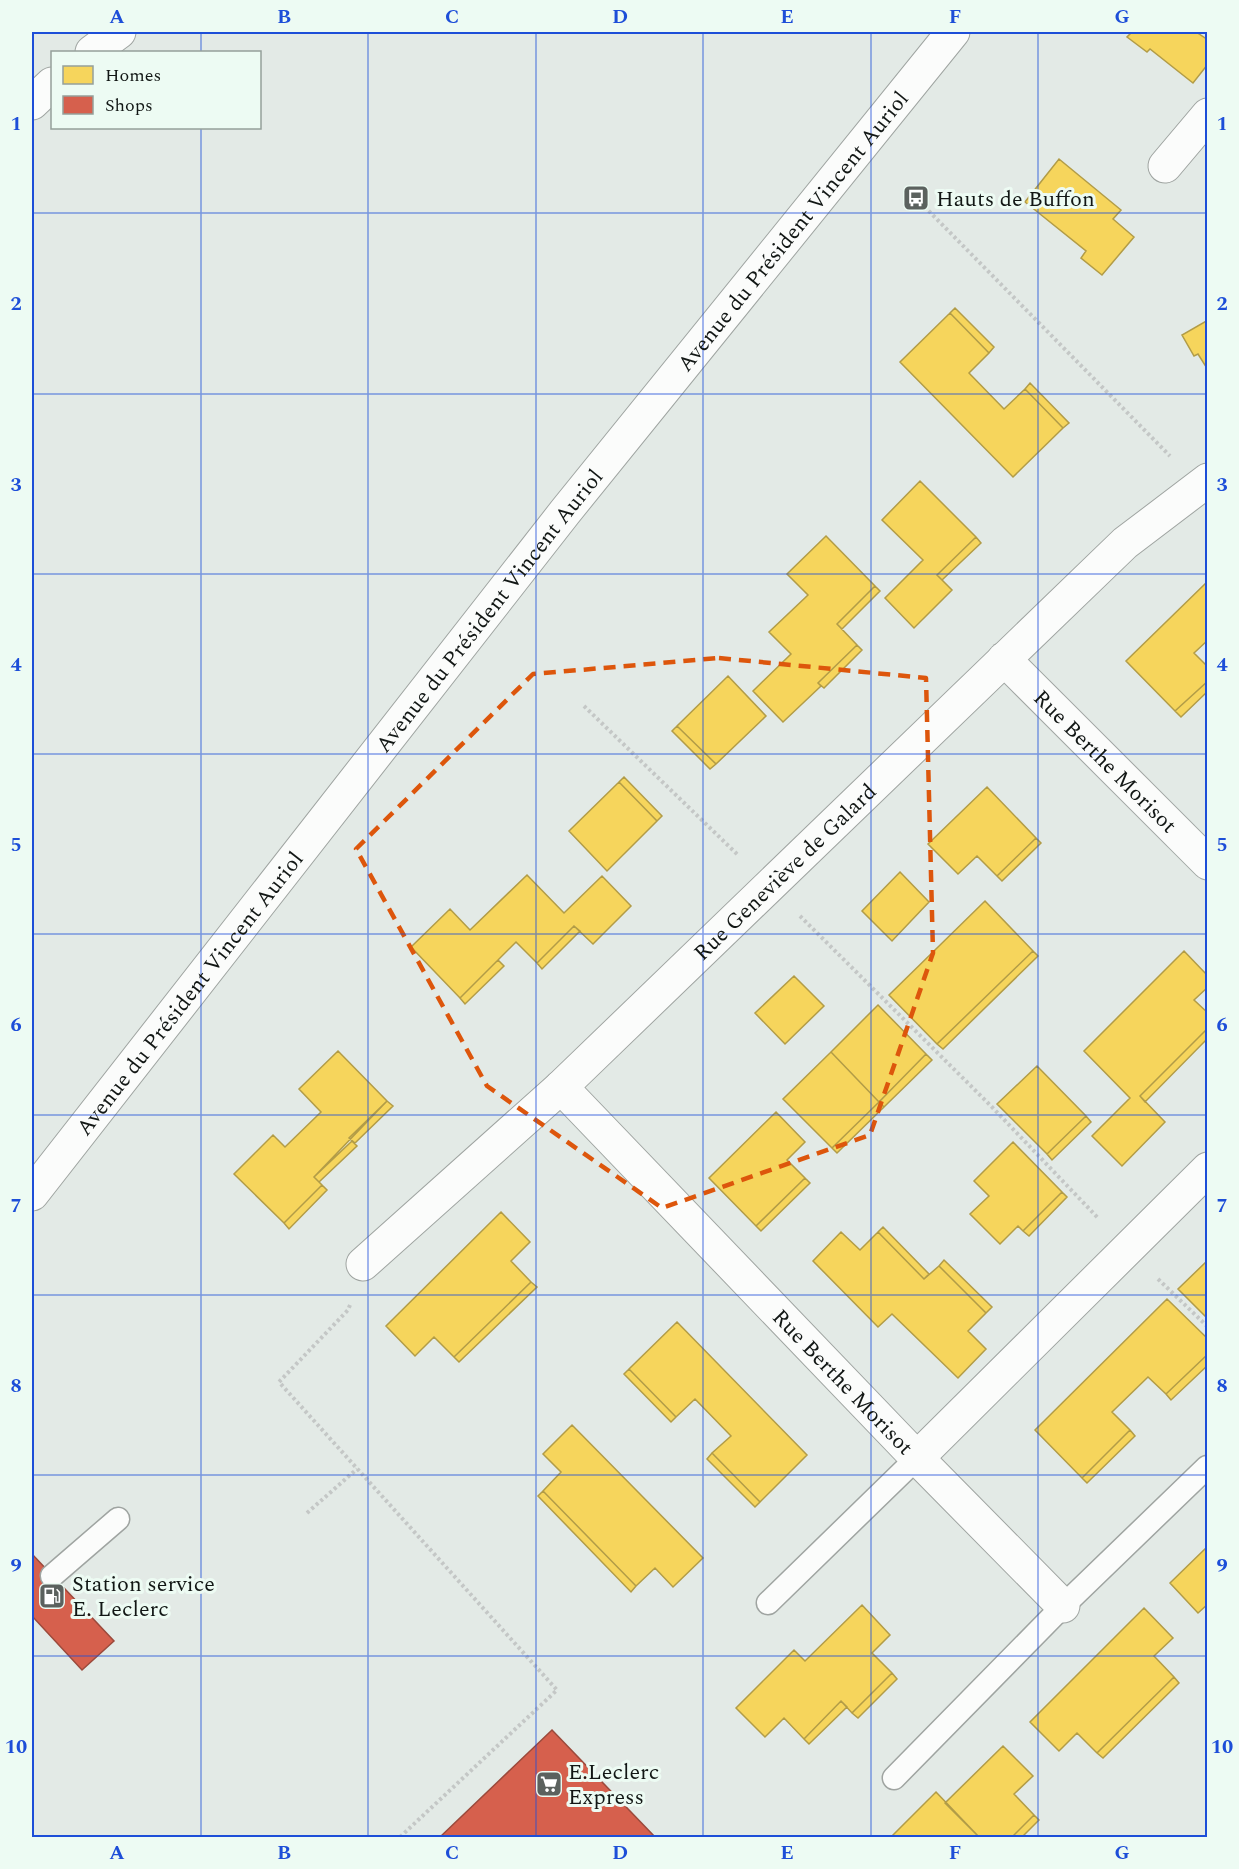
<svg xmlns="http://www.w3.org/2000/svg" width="1239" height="1869" viewBox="0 0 1239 1869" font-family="Spectral,serif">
	<rect width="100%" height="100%" fill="#e3eae6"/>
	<!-- homes -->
	<path fill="#f6d55c" stroke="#b29c47" stroke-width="1.5" d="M1132,32H1196L1208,40V64L1193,83L1150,49L1147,52L1127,37Z
		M1059,159L1121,210L1113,219L1134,237L1102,275L1081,258L1086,251L1025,202Z
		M955,308L994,347L989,353L950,313Z
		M950,313L989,353L969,373L1004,409L1025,389L1063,428L1013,477L900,362Z
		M1208,320V370L1198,354L1194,356L1182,335Z
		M1030,383L1069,423L1063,428L1025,389Z
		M920,481L976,537L937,575L952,590L914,628L885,598L923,560L882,520Z
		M826,536L875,586L837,624L857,645L818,683L821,686L783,722L753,691L791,654L769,632L808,595L787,574Z
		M976,537L981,543L942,580L937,575Z
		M1208,581V640L1194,653L1208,667V681L1175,711L1126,661Z
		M875,586L880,591L842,629L837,624Z
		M857,645L862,650L824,688L818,683Z
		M728,676L766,716L716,764L677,726Z
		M1208,681V691L1181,717L1175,711Z
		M677,726L716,764L710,769L672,731Z
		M624,777L662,816L657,821L619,782Z
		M619,782L657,821L607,871L569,831Z
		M987,787L1036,838L997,876L977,856L958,874L928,844Z
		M1036,838L1041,843L1002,881L997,876Z
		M900,872L929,902L892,941L862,911Z
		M527,875L564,913L602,876L631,906L593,944L574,926L537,963L516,942L460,998L411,947L450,909L470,930Z
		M985,901L1033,951L937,1044L889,995Z
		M574,926L580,931L542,969L537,963Z
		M1033,951L1038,956L943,1049L937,1044Z
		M1184,951L1208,976V987L1194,1000L1208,1013V1028L1140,1096L1165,1122L1122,1166L1092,1136L1130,1098L1084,1051Z
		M498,960L504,966L465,1004L460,998Z
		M794,976L824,1006L785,1044L755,1013Z
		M878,1005L926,1054L879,1102L831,1052Z
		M1208,1028V1038L1145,1102L1140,1096Z
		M338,1051L387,1101L314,1177L322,1185L284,1223L234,1174L273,1135L285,1147L321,1112L299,1089Z
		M831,1052L879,1102L832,1148L783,1099Z
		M926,1054L932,1060L884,1107L879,1102Z
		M1037,1066L1086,1116L1047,1154L997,1104Z
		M387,1101L393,1106L355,1143L349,1138Z
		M879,1102L884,1107L837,1153L832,1148Z
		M776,1112L805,1142L787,1160L805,1178L756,1226L709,1178Z
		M1086,1116L1091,1122L1052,1160L1047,1154Z
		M352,1141L357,1146L319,1182L314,1177Z
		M1013,1142L1062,1192L1023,1231L1018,1226L1000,1244L970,1214L989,1196L974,1181Z
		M805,1178L810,1183L761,1231L756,1226Z
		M322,1185L327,1190L289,1229L284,1223Z
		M1062,1192L1067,1197L1029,1236L1023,1231Z
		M501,1212L530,1242L511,1261L531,1282L454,1357L434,1337L415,1356L386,1326Z
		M883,1227L929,1274L924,1279L878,1232Z
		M841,1232L860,1250L878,1232L924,1279L939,1266L986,1313L968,1331L986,1349L958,1378L892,1314L878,1327L813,1261Z
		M944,1260L992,1307L986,1313L939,1266Z
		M1208,1260V1318H1207L1178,1289Z
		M531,1282L537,1287L459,1362L454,1357Z
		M1167,1299L1208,1339V1354L1166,1394L1148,1377L1112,1412L1130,1430L1082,1478L1035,1430Z
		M677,1322L807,1455L760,1502L712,1453L731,1436L695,1399L676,1417L629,1369Z
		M1208,1354V1365L1171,1400L1166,1394Z
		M629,1369L676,1417L671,1422L624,1374Z
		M572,1425L703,1558L673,1587L655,1568L636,1586L543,1491L561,1472L543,1454Z
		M1130,1430L1135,1436L1087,1483L1082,1478Z
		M712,1453L760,1502L755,1507L707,1459Z
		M543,1491L636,1586L631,1592L538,1496Z
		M1208,1546V1604L1198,1613L1170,1583Z
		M862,1605L890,1635L872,1653L892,1673L852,1713L841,1701L804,1739L784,1718L765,1737L736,1708L794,1650L805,1661Z
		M1144,1608L1173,1638L1154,1656L1174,1677L1097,1753L1077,1733L1059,1751L1030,1722Z
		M892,1673L897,1679L858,1718L852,1713Z
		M1174,1677L1179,1683L1103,1758L1097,1753Z
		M841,1701L847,1707L809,1744L804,1739Z
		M1003,1746L1033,1776L1014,1794L1034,1815L1011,1838H980L945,1803Z
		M936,1792L980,1838H890Z
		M1034,1815L1039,1820L1021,1838H1011Z"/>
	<!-- shops -->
	<path fill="#d6604d" stroke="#9b4a3c" stroke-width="1.5" d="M32,1554L114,1641L82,1670L32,1616Z
		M552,1730L656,1838H439Z"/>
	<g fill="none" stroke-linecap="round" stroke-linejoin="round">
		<defs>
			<path id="service" d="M52,1576L118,1519
				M768,1603L917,1458
				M894,1778L1063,1606L1207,1467"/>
			<g id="minor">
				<path d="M92,52L119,32"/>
				<path d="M32,103L52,84"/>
				<path d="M1165,166L1208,115"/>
				<path id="s1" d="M1004,659L1208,863"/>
				<path id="s2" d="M561,1087L917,1458L1208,1169"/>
				<path id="s3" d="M363,1264L561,1087L1125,543L1208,480"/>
				<path d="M917,1458L1063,1606"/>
			</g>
			<g id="secondary">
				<path id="s4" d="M32,1194L565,512L953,32"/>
			</g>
		</defs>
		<!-- service casing -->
		<use href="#service" stroke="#9fa4a1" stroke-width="25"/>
		<!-- minor casing -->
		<use href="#minor" stroke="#9fa4a1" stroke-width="35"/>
		<!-- secondary casing -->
		<use href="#secondary" stroke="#9fa4a1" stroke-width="35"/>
		<!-- path -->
		<path stroke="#c4c7c6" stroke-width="4" stroke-dasharray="3 3" stroke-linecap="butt" d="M916,198L1170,456
			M584,706L739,856
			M800,916L991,1106L1098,1218
			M1158,1279L1208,1327
			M350,1305L348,1310L279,1382L557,1690L399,1838
			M307,1513L357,1469"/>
		<!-- service -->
		<use href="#service" stroke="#fbfcfb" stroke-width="22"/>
		<!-- minor -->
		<use href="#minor" stroke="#fbfcfb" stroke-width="33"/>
		<!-- secondary -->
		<use href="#secondary" stroke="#fbfcfb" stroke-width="33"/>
	</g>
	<!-- marked area -->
	<path fill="none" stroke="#dd560c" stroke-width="4.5" stroke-dasharray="12 8" stroke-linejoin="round" d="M719,658L926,678L933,953L870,1135L662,1208L487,1086L356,849L533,674Z"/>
	<!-- grid -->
	<path fill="none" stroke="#1d4ed8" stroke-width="1.5" stroke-opacity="0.55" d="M201,32V52M368,32V1838M536,32V1838M703,32V1838M871,32V1838M1038,32V1838M201,128V1838M32,213H1208M32,394H1208M32,574H1208M32,754H1208M32,934H1208M32,1115H1208M32,1295H1208M32,1475H1208M32,1656H1208"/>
	<!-- icons -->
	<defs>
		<symbol id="bus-square" viewBox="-11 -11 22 22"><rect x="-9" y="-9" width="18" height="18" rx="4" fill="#5b615e" stroke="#edfbf3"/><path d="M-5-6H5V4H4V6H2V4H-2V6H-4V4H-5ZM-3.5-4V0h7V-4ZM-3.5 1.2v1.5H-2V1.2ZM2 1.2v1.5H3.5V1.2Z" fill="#fff"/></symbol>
		<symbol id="fuel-square" viewBox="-11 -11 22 22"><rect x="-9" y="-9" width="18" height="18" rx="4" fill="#5b615e" stroke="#edfbf3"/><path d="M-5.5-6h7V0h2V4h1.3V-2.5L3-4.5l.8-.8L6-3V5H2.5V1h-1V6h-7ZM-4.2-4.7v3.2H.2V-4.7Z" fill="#fff"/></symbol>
		<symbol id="supermarket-square" viewBox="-11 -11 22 22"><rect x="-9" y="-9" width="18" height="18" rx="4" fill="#5b615e" stroke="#edfbf3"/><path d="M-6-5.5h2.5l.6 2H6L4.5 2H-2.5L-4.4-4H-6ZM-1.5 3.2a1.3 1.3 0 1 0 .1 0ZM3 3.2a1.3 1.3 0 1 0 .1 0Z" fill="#fff"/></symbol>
	</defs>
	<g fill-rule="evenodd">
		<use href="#bus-square" x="901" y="183" width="30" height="30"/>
		<use href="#fuel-square" x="37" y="1581" width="30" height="30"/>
		<use href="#supermarket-square" x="534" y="1769" width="30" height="30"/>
	</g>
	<g text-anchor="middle" stroke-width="6" stroke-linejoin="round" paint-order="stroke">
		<!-- poi labels -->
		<g font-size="22" fill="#121715" stroke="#edfbf3" text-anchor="start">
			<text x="936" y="206">Hauts de Buffon</text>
			<text x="72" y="1591">Station service<tspan x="72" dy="25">E. Leclerc</tspan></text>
			<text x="568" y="1779">E.Leclerc<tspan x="568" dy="25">Express</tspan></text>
		</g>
		<!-- street labels -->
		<g font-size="22" fill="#121715" stroke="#edfbf3">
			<text dy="8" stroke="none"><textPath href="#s4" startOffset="1227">Avenue du Président Vincent Auriol</textPath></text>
			<text dy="8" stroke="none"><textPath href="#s4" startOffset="741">Avenue du Président Vincent Auriol</textPath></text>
			<text dy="8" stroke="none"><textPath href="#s1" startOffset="144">Rue Berthe Morisot</textPath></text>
			<text dy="8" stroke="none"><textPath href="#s3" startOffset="576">Rue Geneviève de Galard</textPath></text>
			<text dy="8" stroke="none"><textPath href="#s4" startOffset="255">Avenue du Président Vincent Auriol</textPath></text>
			<text dy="8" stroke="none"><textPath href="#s2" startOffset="408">Rue Berthe Morisot</textPath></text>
		</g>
	</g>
	<!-- border -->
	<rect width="1239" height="1869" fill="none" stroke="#edfbf3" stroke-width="66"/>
	<!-- legend -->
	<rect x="51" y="51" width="210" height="78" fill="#edfbf3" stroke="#95a09a" stroke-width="1.5"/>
	<rect x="63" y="66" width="30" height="18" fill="#f6d55c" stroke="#95a09a" stroke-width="1.5"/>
	<text x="105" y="81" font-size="18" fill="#121715">Homes</text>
	<rect x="63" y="96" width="30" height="18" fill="#d6604d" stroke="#95a09a" stroke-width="1.5"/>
	<text x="105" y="111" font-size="18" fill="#121715">Shops</text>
	<rect x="33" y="33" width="1173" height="1803" fill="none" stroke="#1d4ed8" stroke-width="2"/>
	<g font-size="20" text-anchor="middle" font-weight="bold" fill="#1d4ed8">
		<text x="117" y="23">A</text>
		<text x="284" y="23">B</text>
		<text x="452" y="23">C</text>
		<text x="620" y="23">D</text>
		<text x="787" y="23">E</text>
		<text x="955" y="23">F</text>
		<text x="1122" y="23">G</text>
		<text x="16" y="130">1</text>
		<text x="1222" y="130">1</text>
		<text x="16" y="310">2</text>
		<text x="1222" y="310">2</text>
		<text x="16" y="491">3</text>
		<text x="1222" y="491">3</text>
		<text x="16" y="671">4</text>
		<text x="1222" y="671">4</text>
		<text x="16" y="851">5</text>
		<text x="1222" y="851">5</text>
		<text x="16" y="1031">6</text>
		<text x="1222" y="1031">6</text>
		<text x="16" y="1212">7</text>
		<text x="1222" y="1212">7</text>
		<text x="16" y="1392">8</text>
		<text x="1222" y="1392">8</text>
		<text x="16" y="1572">9</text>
		<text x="1222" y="1572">9</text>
		<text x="16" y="1753">10</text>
		<text x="1222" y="1753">10</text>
		<text x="117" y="1859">A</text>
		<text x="284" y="1859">B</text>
		<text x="452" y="1859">C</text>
		<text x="620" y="1859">D</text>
		<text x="787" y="1859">E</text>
		<text x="955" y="1859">F</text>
		<text x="1122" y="1859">G</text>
	</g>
</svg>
